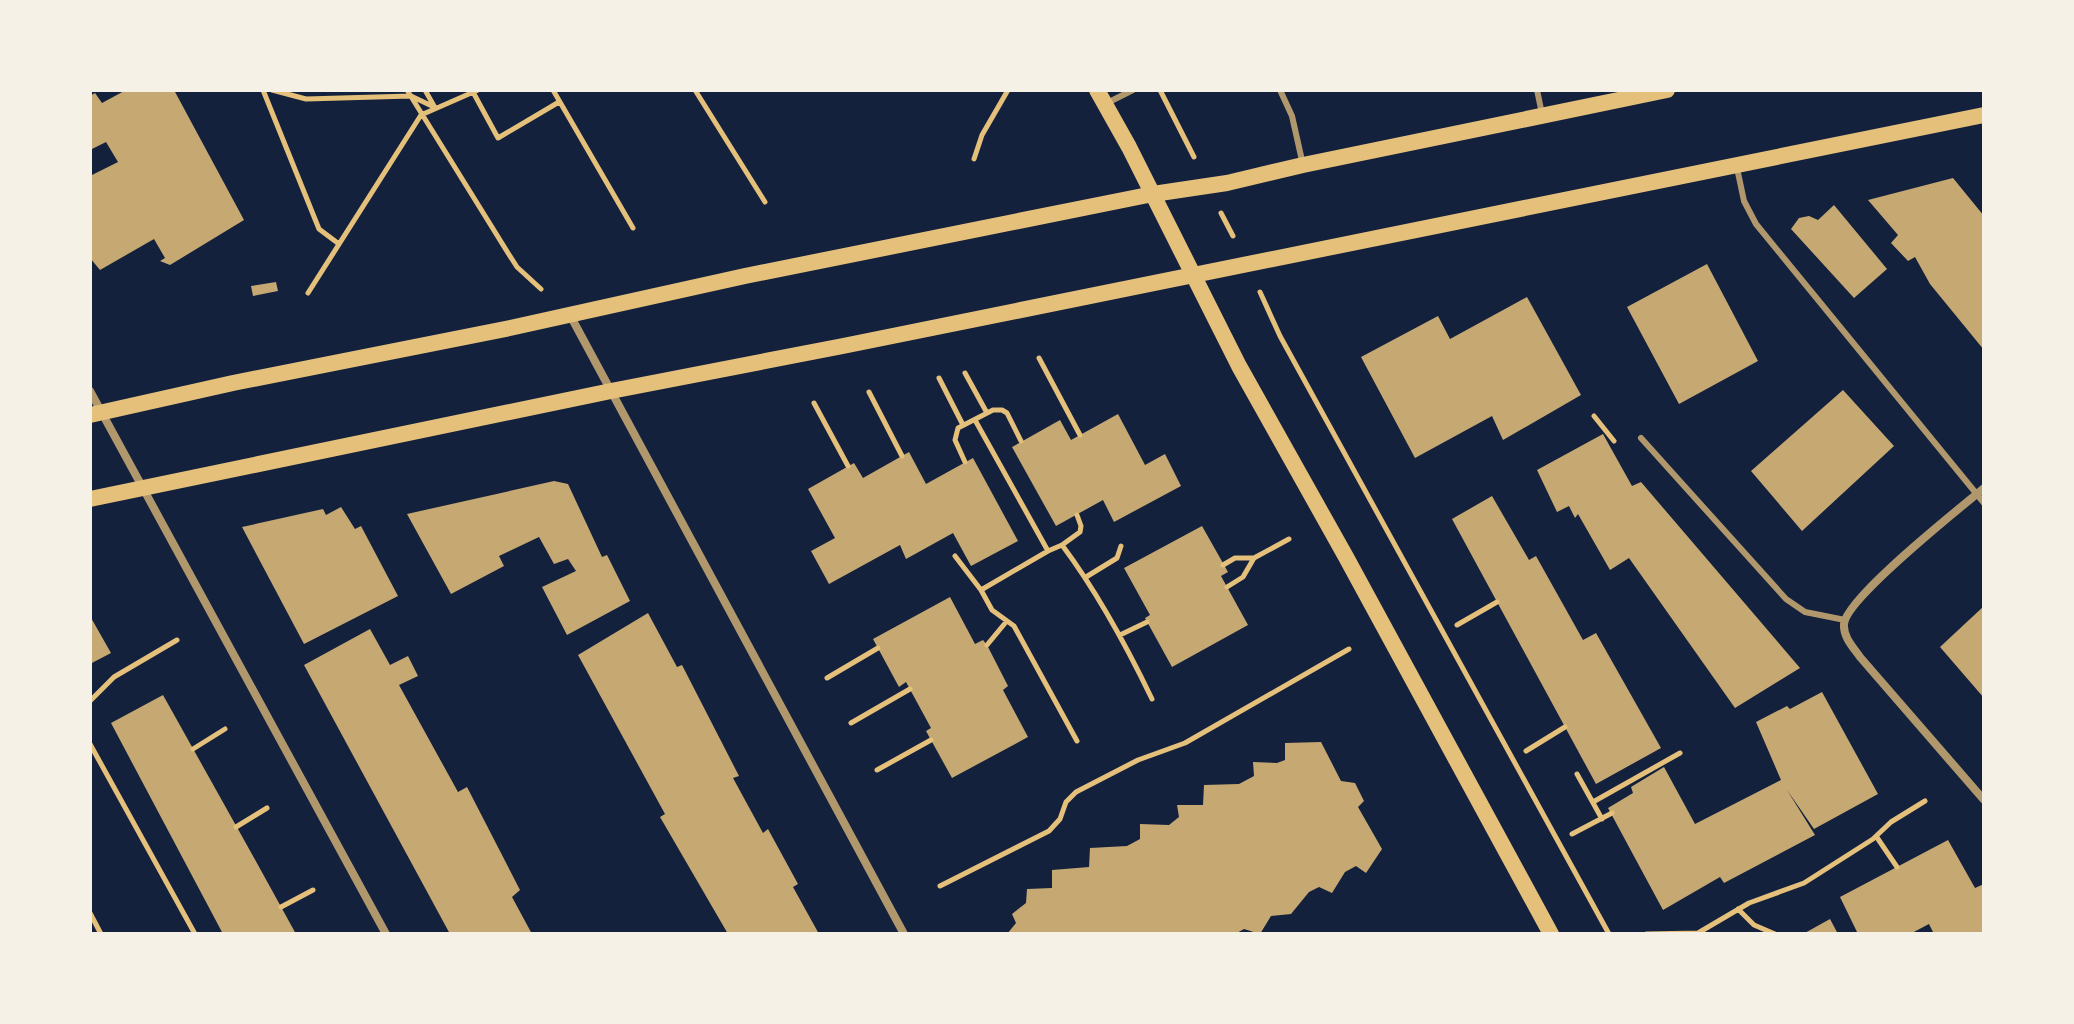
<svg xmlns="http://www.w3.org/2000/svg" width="2074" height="1024" viewBox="0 0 2074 1024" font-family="'Fira Sans',sans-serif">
	<rect width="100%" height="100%" fill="#14213d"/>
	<!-- building -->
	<path fill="#c6a872" d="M126,90H174L244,220L170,265L160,261L165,258L154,239L100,270L90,258V176L118,162L106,142L90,150V96L95,93L102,103Z
		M1953,178L1984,216V350L1930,284L1915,257L1908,261L1891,243L1898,235L1868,200Z
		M1834,205L1887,269L1854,298L1791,229L1799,218L1809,216L1818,220Z
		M1707,264L1758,361L1679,404L1627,307Z
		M276,282L278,291L253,296L251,286Z
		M1527,297L1581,395L1503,440L1492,416L1415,458L1361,357L1438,316L1450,339Z
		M1843,390L1894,446L1802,531L1751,471Z
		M1118,414L1145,465L1165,454L1181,486L1114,522L1103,500L1056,526L1012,447L1060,420L1071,440Z
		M1603,434L1632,486L1641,482L1800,668L1735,708L1629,558L1610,570L1578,514L1575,518L1569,506L1557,512L1537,470Z
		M909,452L926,484L973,458L1018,541L971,566L953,533L906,559L900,545L829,584L811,551L835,538L808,489L854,463L863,478Z
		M554,481L568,484L602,557L607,555L630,601L567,635L542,587L576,571L568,559L554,564L539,537L499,556L504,566L451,594L407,514Z
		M1492,496L1529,560L1536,556L1583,640L1596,633L1661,748L1596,784L1452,519Z
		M341,507L355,529L361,526L398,596L304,644L242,527L323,509L326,515Z
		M1202,526L1228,572L1221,576L1248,625L1172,667L1145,618L1150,615L1124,568Z
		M950,597L975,644L983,640L987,645L1008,686L1003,690L1028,737L952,778L926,731L931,728L906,682L899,687L873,639Z
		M1984,606V698L1940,647Z
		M648,613L677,667L682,665L739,776L733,778L763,833L768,829L798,884L793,887L819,934H728L660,817L665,814L578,655Z
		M90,616L111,653L90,664Z
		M370,629L390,665L408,656L418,676L399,685L458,792L467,787L520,890L512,897L532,934H450L304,665Z
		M1822,692L1878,794L1814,829L1787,790L1815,835L1724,883L1720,877L1663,910L1608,808L1633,793L1631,787L1664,767L1695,824L1781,780L1756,722L1787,706L1790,709Z
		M163,695L253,856L296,934H223L111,723Z
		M1321,742L1341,781L1355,783L1364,801L1358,807L1382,849L1366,873L1356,866L1345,872L1332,893L1319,887L1309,892L1291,914L1271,916L1260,934L1244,929L1235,934H1007L1016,923L1012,914L1026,903L1027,889L1052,888V870L1089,867L1090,848L1127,846L1140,839V824L1169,825L1179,817L1177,805H1203L1204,785L1239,784L1254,776L1253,762L1277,763L1285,760V743Z
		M1948,840L1975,888L1984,884V934H1934L1929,924L1910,934H1858L1840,897Z
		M1830,919L1838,934H1803Z"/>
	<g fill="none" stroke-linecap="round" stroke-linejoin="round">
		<!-- path -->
		<path stroke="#e5c07b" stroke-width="5" d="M263,90L319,229L339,244
			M272,90L306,99L411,96L434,107
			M407,90L508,253L517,267L541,289
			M425,90L434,106
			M553,90L633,228
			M695,90L765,202
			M1160,90L1194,157
			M473,92L498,138L559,102
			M974,159L982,135L1008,90
			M1221,213L1233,236
			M1260,292L1280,336L1609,934
			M308,293L421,115L478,90
			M1039,358L1080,435
			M965,373L987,413
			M939,378L963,425
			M869,392L902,456
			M814,403L848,466
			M1594,416L1614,441
			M975,420L1048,551L981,590L992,610L1014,626L1077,741
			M965,462L955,440L958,428L993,410H1002L1007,413L1021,441
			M1062,545L1080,532L1081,526L1077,515
			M1048,551L1062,545C1098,593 1126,645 1152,699
			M955,556L981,590
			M1223,565L1235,558H1254L1289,539
			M1086,577L1117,558L1121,546
			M1227,587L1243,577L1254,558
			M1457,625L1497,602
			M1120,635L1147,622
			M987,645L1006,622
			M827,678L878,648
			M90,701L114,677L177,640
			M851,723L910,689
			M90,744L195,934
			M193,749L225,729
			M1526,751L1565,727
			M877,770L931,740
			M1577,774L1602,819
			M1593,802L1680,753
			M236,827L267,808
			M1572,834L1612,813
			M1876,836L1897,867
			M940,886L1049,831L1060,819L1066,802L1076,792L1138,760L1185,743L1349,649
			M281,907L313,890
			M1738,909L1754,925L1775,934
			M90,913L101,934
			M1646,934L1698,933L1749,903L1804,883L1873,839L1891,822L1925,801"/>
		<!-- service -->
		<path stroke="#b1986c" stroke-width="6" d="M1280,90L1292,116L1303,165
			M1537,90L1542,114
			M1107,103L1133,90
			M1737,168L1744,201L1756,224L1984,503
			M1641,438L1786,599L1805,612L1845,620"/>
		<!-- minor -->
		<path stroke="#b1986c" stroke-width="8" d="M570,315L904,934
			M90,391L386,934
			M1984,488C1959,509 1846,598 1844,624C1843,637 1853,647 1860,657L1984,800"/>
		<!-- secondary -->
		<path stroke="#e5c07b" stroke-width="16" d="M1097,90L1129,147L1239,366L1346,557L1551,934
			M90,415L233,383L510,328L745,276L1153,194L1227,183L1303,165L1667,90
			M90,499L611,391L843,346L1984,115"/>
	</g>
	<!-- border -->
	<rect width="2074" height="1024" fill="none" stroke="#f6f1e7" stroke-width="184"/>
</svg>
